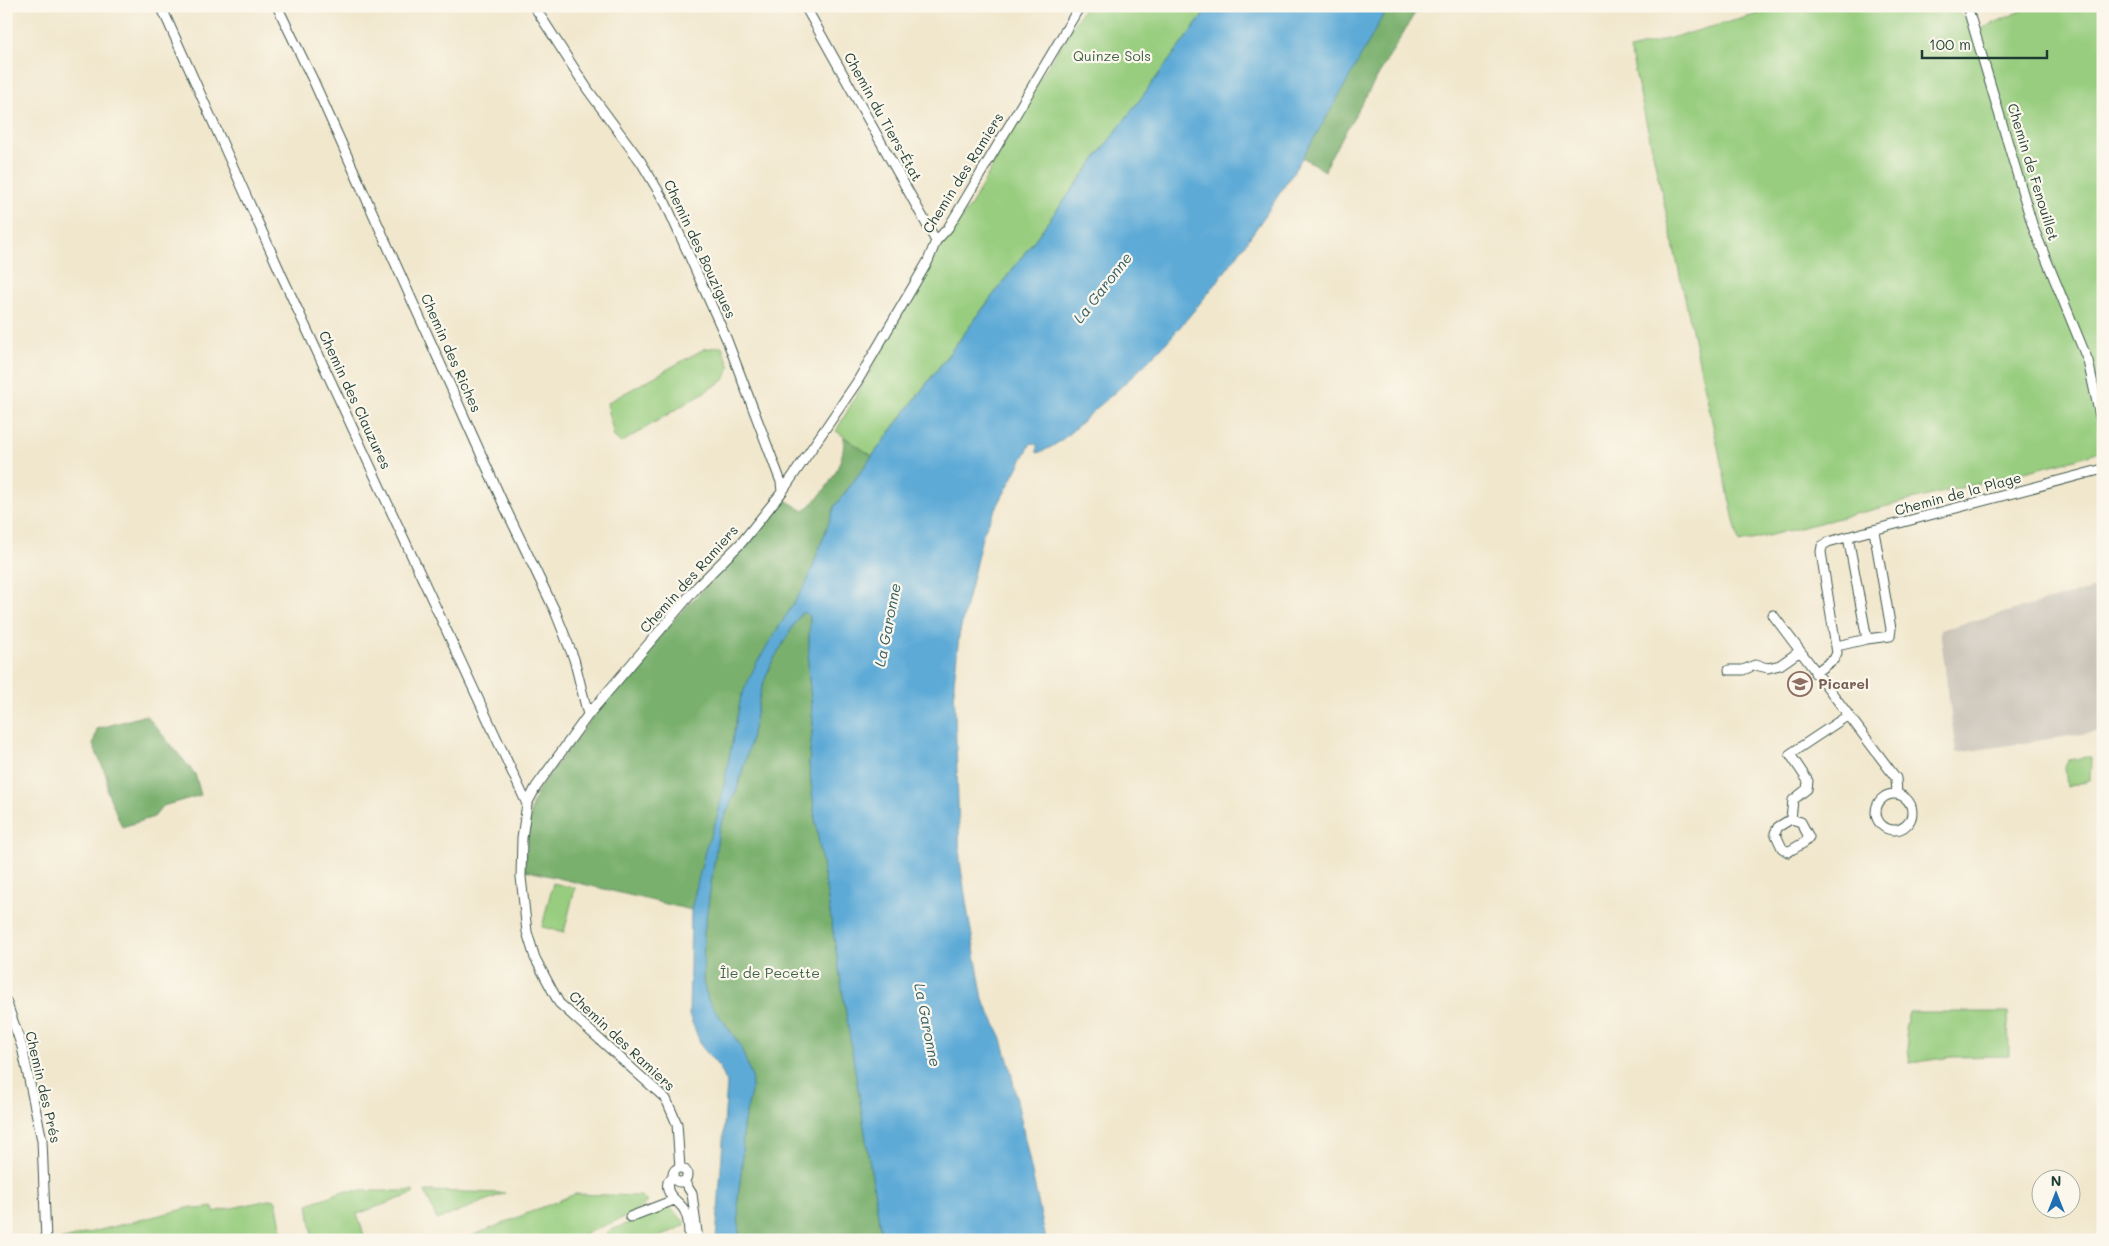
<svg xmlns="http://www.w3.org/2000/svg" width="2109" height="1246" viewBox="0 0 2109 1246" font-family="Mali,sans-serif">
	<rect width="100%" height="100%" fill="#fbf7ec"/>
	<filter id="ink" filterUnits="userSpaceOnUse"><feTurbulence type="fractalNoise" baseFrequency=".02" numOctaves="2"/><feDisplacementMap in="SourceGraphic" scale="10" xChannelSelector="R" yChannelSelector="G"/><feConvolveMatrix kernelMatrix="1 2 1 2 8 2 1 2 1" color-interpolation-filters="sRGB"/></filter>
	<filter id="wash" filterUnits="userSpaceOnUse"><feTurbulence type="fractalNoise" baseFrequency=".0096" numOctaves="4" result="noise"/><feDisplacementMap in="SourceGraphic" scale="20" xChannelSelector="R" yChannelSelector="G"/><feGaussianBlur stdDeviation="1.12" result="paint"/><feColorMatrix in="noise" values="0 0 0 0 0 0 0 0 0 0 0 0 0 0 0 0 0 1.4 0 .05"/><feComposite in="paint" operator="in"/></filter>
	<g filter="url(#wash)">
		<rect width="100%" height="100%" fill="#f1e7cd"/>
		<!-- industrial -->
		<path fill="#c9c3b8" d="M2103,586V731L1956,753L1940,630Z"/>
		<!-- green -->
		<path fill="#98cd7f" stroke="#5c855a" d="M1085,6H1210L872,456L836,431L936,255L972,204L1036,85Z
			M1795,6L1957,12L1981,29L2032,6H2103V450L2076,459L1739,543L1630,49L1773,10Z
			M722,346L730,367L724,380L621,443L614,437L607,403L704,349Z
			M2087,757L2091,758L2090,780L2067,787L2065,766L2069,760Z
			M553,883L575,888L564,932L542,927Z
			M1909,1012H2008L2009,1056L1951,1057L1910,1063L1905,1028Z
			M343,1191H413V1194L357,1214L365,1238L313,1240L308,1204Z
			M425,1191L505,1193L437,1220Z
			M575,1194L641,1196L647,1202L635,1213L569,1240H462Z
			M273,1199L276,1201L284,1240H60L192,1207L198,1209L213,1207L214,1212Z
			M668,1206L685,1222V1225L653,1240H605L608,1232L614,1229Z"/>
		<!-- forest -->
		<path fill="#7ab06e" stroke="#4c7651" d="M1388,6H1419L1328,161L1325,171L1302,157Z
			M844,437L872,456L835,506L807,582L756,664L741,697L718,815L705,851L691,910L525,870L527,838L532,805L539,788L592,718L674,619L747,545L782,498L804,511C825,494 845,465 844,437Z
			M801,613H806L810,616L808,667L813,723L809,763L815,818L882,1240H739L738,1196L742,1166L743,1126L751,1092L740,1045L708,1000L703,982L704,932L719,829L737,789L749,748L761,690L771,664Z
			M146,715L195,774L201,795L163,806L154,817L122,827L107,791V777L93,745L97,729Z"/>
		<!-- water -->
		<path fill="#5daad7" stroke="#3e7486" d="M1210,6H1388C1327,121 1260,237 1173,335C1150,361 1123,385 1097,408C1079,423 1060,447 1037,453V444L1031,443L983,533L959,636L954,683L960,861L968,914L983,999L1001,1036L1010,1067L1046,1240H882L815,818L809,763L813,723L808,667L810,617L806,613H801L771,664L761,690L749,748L737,789L719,829L704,932L703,982L708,1000L740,1045L752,1077L751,1092L743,1126L742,1166L738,1196L739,1240H716L727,1083L720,1068L702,1047L689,1015L691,910L705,851L718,815L741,697L756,664L807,582L835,506Z"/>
	</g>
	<g filter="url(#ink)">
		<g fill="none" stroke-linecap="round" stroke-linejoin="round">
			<defs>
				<path id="minor" d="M161,6L282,276L527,804
					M277,6L314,82L502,501L555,611L574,659L588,715
					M534,6L588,90L641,162L666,204L727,340L781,482L782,492
					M805,6L936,241
					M1967,6L2033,227L2088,361L2103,430
					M1848,537L1867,639L1890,636L1891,629L1874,531
					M1773,615L1896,778L1897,794
					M1837,646L1867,639
					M1729,670H1743L1755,665L1768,668L1780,665L1800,651
					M1815,673L1834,659L1837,653L1821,552L1822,546L1828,542L2103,469
					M1876 812a18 18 0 1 1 36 0a18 18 0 1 1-36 0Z
					M1791,819L1778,827L1775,833L1782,848L1788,852L1805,842L1809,837L1801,822L1791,819L1793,800L1807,789L1808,781L1790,754L1847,716
					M6,1001L22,1047L42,1140L46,1240
					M673 1175a7 7 0 1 1 14 0a7 7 0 1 1-14 0Z
					M680,1168L677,1124L666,1099L559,1003L535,958L527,932L521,877L522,838L527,804L536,787L588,715L697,587L742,542L782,492L857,382L928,261L936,241L948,228L965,200L1080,6
					M673,1177L668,1182C665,1195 676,1199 683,1208C689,1217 689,1229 689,1240
					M684,1181L692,1194L698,1240
					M630,1217L674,1200"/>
			</defs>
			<!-- minor casing -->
			<use href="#minor" stroke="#3e564b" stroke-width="11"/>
			<!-- minor -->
			<use href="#minor" stroke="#fff" stroke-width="9"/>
		</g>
	</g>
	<!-- icons -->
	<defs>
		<symbol id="school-ring" viewBox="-11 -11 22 22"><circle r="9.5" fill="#fbf7ec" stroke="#8d6e63" stroke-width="1.5"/><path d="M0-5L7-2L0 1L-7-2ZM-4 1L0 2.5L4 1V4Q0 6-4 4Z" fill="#8d6e63"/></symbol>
	</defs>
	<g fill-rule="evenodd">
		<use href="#school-ring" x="1786" y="670" width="28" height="28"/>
	</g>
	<g text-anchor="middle" stroke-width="4.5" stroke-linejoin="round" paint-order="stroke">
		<!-- park labels -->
		<g font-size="14" fill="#3d6147" stroke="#fbf7ec">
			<text x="1112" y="61">Quinze Sols</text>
			<text x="770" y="978">Île de Pecette</text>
		</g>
		<!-- street labels -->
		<g font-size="14" fill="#1f3d34" stroke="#fbf7ec">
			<text transform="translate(883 117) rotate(61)" y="5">Chemin du Tiers-État</text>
			<text transform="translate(2033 172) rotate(73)" y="5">Chemin de Fenouillet</text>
			<text transform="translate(963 173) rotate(-58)" y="5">Chemin des Ramiers</text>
			<text transform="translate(700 249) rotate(65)" y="5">Chemin des Bouzigues</text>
			<text transform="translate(451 353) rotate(66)" y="5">Chemin des Riches</text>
			<text transform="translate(355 400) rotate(65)" y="5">Chemin des Clauzures</text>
			<text transform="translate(1958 494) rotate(-15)" y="5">Chemin de la Plage</text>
			<text transform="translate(689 579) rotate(-48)" y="5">Chemin des Ramiers</text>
			<text transform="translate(622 1041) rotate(43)" y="5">Chemin des Ramiers</text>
			<text transform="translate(43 1087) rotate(77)" y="5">Chemin des Prés</text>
		</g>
		<!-- education labels -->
		<g font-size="14" font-weight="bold" fill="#785e54" stroke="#fbf7ec" text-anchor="start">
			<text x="1818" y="689">Picarel</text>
		</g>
		<!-- water labels -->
		<g font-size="15" font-style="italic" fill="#325e65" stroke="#fbf7ec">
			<text transform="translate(1103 288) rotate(-52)" y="5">La Garonne</text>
			<text transform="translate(888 625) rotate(-79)" y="5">La Garonne</text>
			<text transform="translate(927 1025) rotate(79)" y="5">La Garonne</text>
		</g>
	</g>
	<!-- margin -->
	<rect width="2109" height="1246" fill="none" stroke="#fbf7ec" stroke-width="25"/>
	<!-- north arrow -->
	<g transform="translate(2056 1194)"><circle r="24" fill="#fbf7ec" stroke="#a3ada2"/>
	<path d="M0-4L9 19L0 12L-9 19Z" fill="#1f6fb2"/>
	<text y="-8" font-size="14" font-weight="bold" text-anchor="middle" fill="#1f3d34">N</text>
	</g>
	<!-- scale -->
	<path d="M1922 50v8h125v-8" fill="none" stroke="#1f3d34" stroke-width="2.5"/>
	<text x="1929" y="50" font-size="15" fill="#1f3d34" stroke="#fbf7ec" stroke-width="4" paint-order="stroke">100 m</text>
</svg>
